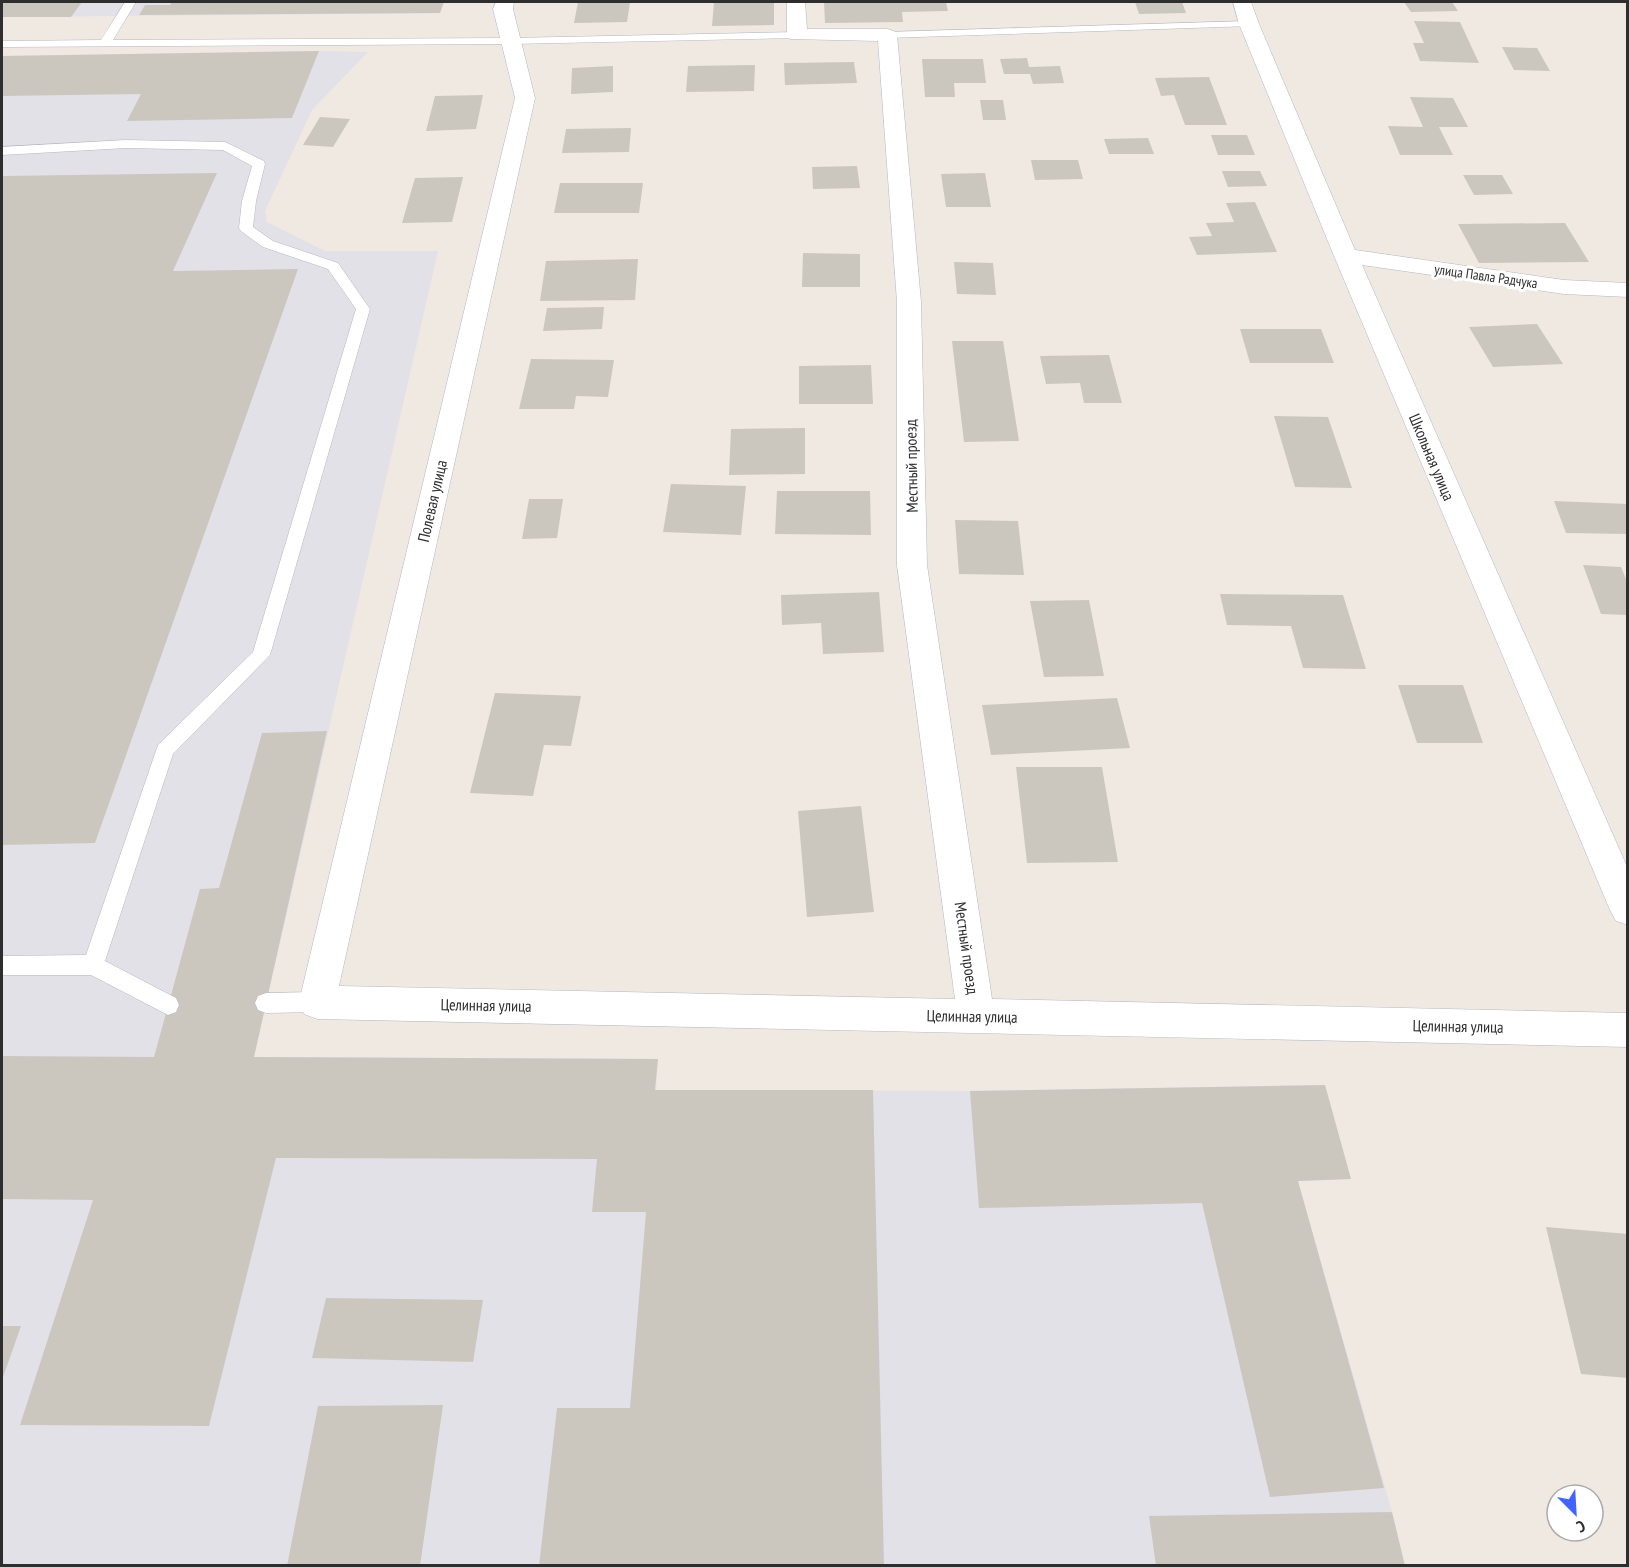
<svg xmlns="http://www.w3.org/2000/svg" width="1629" height="1567" viewBox="0 0 1629 1567" font-family="'PT Sans Narrow',sans-serif">
	<rect width="100%" height="100%" fill="#efe9e1"/>
	<!-- industrial -->
	<path fill="#e3e1e8" d="M2,2H444L440,13L2,17Z
		M319,51L368,52L312,110L265,211L267,222L325,251H438L254,1057L658,1059L656,1090L970,1091L1325,1085L1351,1179L1298,1181L1392,1512L1405,1565H2V56Z"/>
	<!-- building -->
	<path fill="#cbc7bf" d="M2,2H82L71,17H2Z
		M172,2H444L440,13L139,15L145,5H170Z
		M578,2H630L627,22L574,23Z
		M714,2H774V25L712,26Z
		M824,2H946L948,11L902,12L903,22L825,23Z
		M1135,2H1182L1186,13L1139,14Z
		M1404,2H1452L1458,11L1411,12Z
		M1414,21L1460,22L1479,63L1420,61L1413,43H1424Z
		M1502,47L1537,48L1550,71L1514,70Z
		M319,51L292,118L127,121L141,94L2,96V56Z
		M1027,58L1029,67L1060,66L1064,83L1033,84L1030,74H1004L1000,59Z
		M922,59H983L986,83H954L955,97H925Z
		M854,62L857,83L785,85L784,63Z
		M755,65L754,91L686,92L688,66Z
		M613,66V92L571,94L572,68Z
		M1209,77L1227,125H1185L1174,95L1161,96L1155,78Z
		M483,95L476,129L426,131L435,96Z
		M1410,97L1453,98L1468,127H1439L1453,155H1400L1388,126L1423,127Z
		M980,100H1003L1006,120H983Z
		M320,117L350,119L333,147L303,145Z
		M631,128L629,152L562,153L566,129Z
		M1211,135H1247L1255,155H1218Z
		M1148,138L1154,154H1109L1104,139Z
		M1031,160H1078L1083,179L1035,180Z
		M857,166L860,188L813,189L812,167Z
		M1222,171H1260L1267,186L1228,187Z
		M217,173L173,271L298,269L95,843L2,845V176Z
		M985,173L991,207H946L941,174Z
		M1463,175H1502L1513,194L1474,195Z
		M463,177L452,222L402,223L415,178Z
		M560,183H643L639,213H554Z
		M1255,202L1277,252L1197,255L1189,237L1212,236L1206,223L1234,222L1226,203Z
		M1565,223L1589,262L1479,263L1458,224Z
		M803,253L860,254V287H802Z
		M638,259L635,300L540,301L546,261Z
		M954,262L993,263L996,295L957,294Z
		M604,307L602,329L543,331L547,308Z
		M1537,324L1563,364L1493,367L1469,327Z
		M1240,329H1321L1334,363H1250Z
		M952,341H1003L1019,441L964,442Z
		M1109,355L1122,403H1084L1080,383L1046,384L1040,356Z
		M531,359L614,360L608,397L576,396L574,409H519Z
		M871,365L873,404H799V366Z
		M1274,416L1328,417L1352,488L1295,487Z
		M805,428V474L729,475L731,429Z
		M671,484L746,486L741,535L663,532Z
		M777,491H870L871,535L775,534Z
		M529,499H563L557,538L522,539Z
		M1554,501L1628,504V534L1566,533Z
		M955,520L1018,521L1024,575L959,574Z
		M1583,565L1621,567L1628,584V615L1601,614Z
		M879,592L884,652L823,654L821,623L782,625L781,595Z
		M1220,594L1343,595L1366,669L1303,668L1291,626L1227,625Z
		M1089,600L1104,676L1044,677L1030,601Z
		M1398,685H1463L1483,743H1417Z
		M495,693L581,696L571,746L544,745L533,796L470,793Z
		M1117,698L1130,748L991,755L982,705Z
		M327,731L254,1057L658,1059L655,1090H873L884,1566H539L557,1408H630L646,1212H592L597,1159L276,1158L209,1426L20,1425L93,1200L2,1199V1056L154,1057L200,889L219,888L262,733Z
		M1016,767H1102L1118,862L1027,863Z
		M861,806L874,912L807,917L798,811Z
		M1325,1085L1351,1179L1298,1181L1384,1488L1270,1497L1202,1203L979,1208L970,1091Z
		M1546,1227L1628,1234V1378L1581,1374Z
		M326,1298L483,1300L473,1362L312,1358Z
		M2,1326H21L2,1380Z
		M443,1405L420,1566H287L318,1406Z
		M1392,1512L1405,1566H1156L1149,1516Z"/>
	<g fill="none" stroke-linecap="round" stroke-linejoin="round">
		<defs>
			<path id="service" d="M125,2H136L113,40L511,38L797,32L803,35L797,38L511,44L2,47V41L101,40Z
				M1249,21L1255,24L1253,26L887,38L881,35L887,32Z
				M126,140L225,142L264,161L265,164L256,201L253,227L273,241L338,263L370,309L270,655L173,754L105,961L176,998L179,1005L176,1012L168,1015L91,975H2V956L86,955L158,745L253,652L356,309L328,269L263,247L241,231L239,228L242,201L252,166L223,150L126,148L2,155V147Z
				M317,992L325,995L328,1002L325,1009L317,1012L266,1013L258,1010L255,1003L258,996L266,993Z"/>
			<path id="minor" d="M496,2H514L513,9L535,98L339,986L955,999L897,565V302L878,41L790,39L787,35V2H805L807,29H887L894,31L897,35L921,302L927,565L992,999L1628,1013V1047L317,1019L304,1014L299,1002L515,98L493,9Z
				M1233,2H1251L1259,24L1355,250L1564,280L1628,283V297L1564,294L1362,265L1628,869V925L1616,921L1610,910L1334,256L1239,24Z"/>
		</defs>
		<!-- service casing -->
		<use href="#service" stroke="#b4b7c1" stroke-width="1"/>
		<!-- minor casing -->
		<use href="#minor" stroke="#b4b7c1" stroke-width="1"/>
		<!-- service -->
		<use href="#service" fill="#fff" fill-rule="evenodd"/>
		<!-- minor -->
		<use href="#minor" fill="#fff" fill-rule="evenodd"/>
	</g>
	<g text-anchor="middle" stroke-width="6" stroke-linejoin="round" paint-order="stroke">
		<!-- far-street labels -->
		<g font-size="14" fill="#2e2e2e" stroke="#fff">
			<text transform="translate(1486 276) rotate(8)" y="5">улица Павла Радчука</text>
		</g>
		<!-- street labels -->
		<g font-size="16" fill="#2e2e2e" stroke="#fff">
			<text transform="translate(1432 457) rotate(67)" y="6">Школьная улица</text>
			<text transform="translate(911 466) rotate(-91)" y="6">Местный проезд</text>
			<text transform="translate(432 501) rotate(-77)" y="6">Полевая улица</text>
			<text transform="translate(967 948) rotate(82)" y="6">Местный проезд</text>
			<text transform="translate(486 1005) rotate(1)" y="6">Целинная улица</text>
			<text transform="translate(972 1016) rotate(1)" y="6">Целинная улица</text>
			<text transform="translate(1458 1026) rotate(1)" y="6">Целинная улица</text>
		</g>
	</g>
	<!-- border -->
	<rect width="1629" height="1567" fill="none" stroke="#2e2e2e" stroke-width="6"/>
	<!-- north arrow -->
	<g transform="translate(1575 1513) rotate(156)"><circle r="28" fill="#ffffff" stroke="#ababab" stroke-width="1.5"/>
	<path d="M0-4.5L10 22L0 15L-10 22Z" fill="#4264fb"/>
	<text y="-9" font-size="16" font-weight="bold" text-anchor="middle" fill="#2e2e2e">С</text>
	</g>
</svg>
